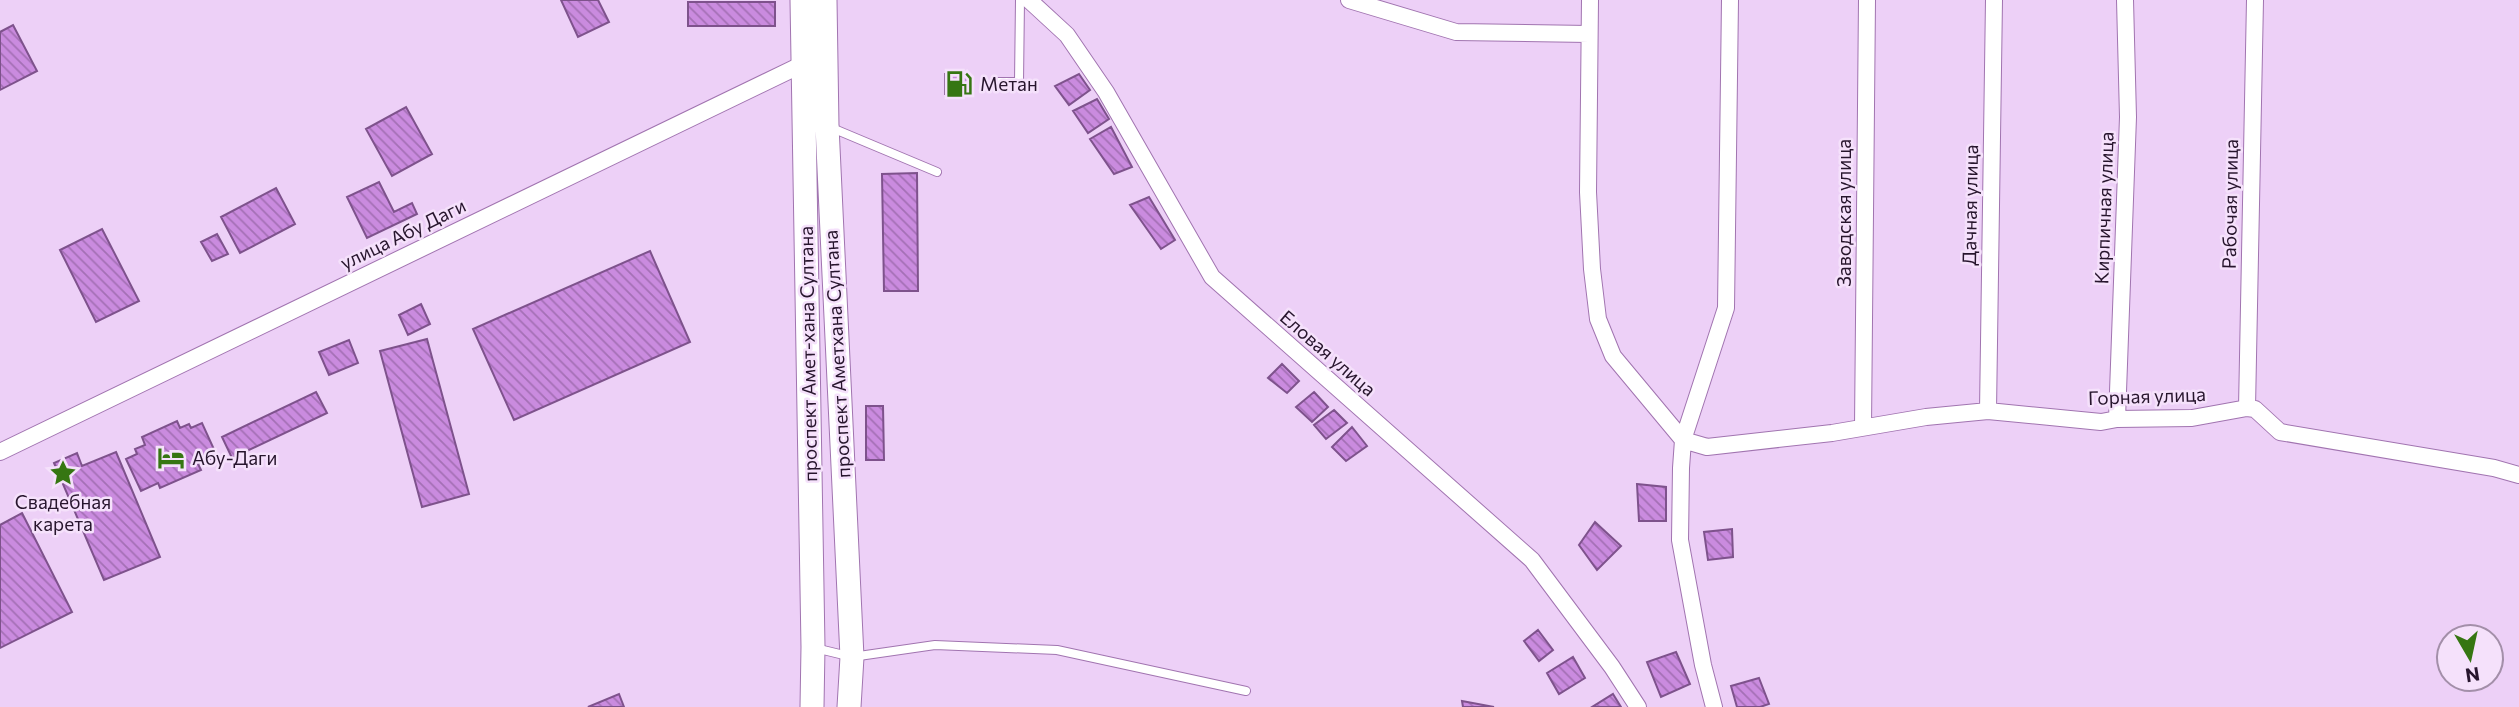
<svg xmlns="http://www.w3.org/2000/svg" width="2519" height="707" viewBox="0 0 2519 707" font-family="Commissioner,sans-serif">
	<defs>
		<pattern id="building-back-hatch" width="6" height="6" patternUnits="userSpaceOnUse" patternTransform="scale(1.75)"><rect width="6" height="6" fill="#ca8bdf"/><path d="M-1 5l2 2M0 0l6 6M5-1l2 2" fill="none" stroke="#a470b5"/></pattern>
	</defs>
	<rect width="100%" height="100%" fill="#edd0f7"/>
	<!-- building -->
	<path fill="url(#building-back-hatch)" stroke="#7e528c" stroke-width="2" d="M561,0H598L609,22L578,37Z
		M688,2H775V26H688Z
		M13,25L37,71L0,90V32Z
		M945,74L968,75V94H945Z
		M1079,74L1090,90L1069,105L1055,86Z
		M1097,99L1109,119L1088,133L1073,111Z
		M406,107L432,154L392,176L366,129Z
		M1111,127L1132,167L1114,174L1090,139Z
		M917,173L918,291H884L882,174Z
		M379,182L394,212L412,203L417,214L367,238L347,197Z
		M276,188L295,224L240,253L221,217Z
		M1149,197L1175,240L1161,249L1130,205Z
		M102,229L139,301L96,322L60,250Z
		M217,234L228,254L212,261L201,242Z
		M650,251L690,342L514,420L473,329Z
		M421,304L430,324L408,335L399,315Z
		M427,339L469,494L422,507L380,351Z
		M349,340L358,363L329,375L319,352Z
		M1282,364L1299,381L1287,393L1268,378Z
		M316,392L327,413L232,458L222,437Z
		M1314,392L1328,407L1312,422L1296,407Z
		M866,406H883L884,460H866Z
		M1334,410L1347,423L1326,439L1314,425Z
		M177,421L180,428L189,424L191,428L202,423L217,456L198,464L201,470L160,488L158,483L141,491L126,459L137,454L135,449L145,445L142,437Z
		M1352,427L1367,446L1346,461L1332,447Z
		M116,452L160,557L104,580L54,463L77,453L82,466Z
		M1637,484L1666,487V521H1639Z
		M22,513L72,612L0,648V525Z
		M1595,522L1621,546L1597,570L1579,545Z
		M1732,529L1733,557L1708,560L1704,532Z
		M1538,630L1553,650L1539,661L1524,641Z
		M1676,652L1690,684L1661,697L1647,662Z
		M1573,657L1585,678L1559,694L1547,673Z
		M1759,678L1769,704L1760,707H1737L1731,686Z
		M619,694L624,707H588Z
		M1613,694L1621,707H1592Z
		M1462,701L1494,707H1463Z"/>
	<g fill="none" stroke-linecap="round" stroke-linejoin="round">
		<defs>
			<path id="lane" d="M995,82H1019L1020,0
				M832,128L937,172
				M815,648L852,657L935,645L1057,650L1246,691"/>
			<path id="street" d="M1029,0L1067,35L1106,92L1212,277L1532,560L1612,667L1638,707
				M1349,0L1456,32L1589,34
				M1590,0L1588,192L1592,269L1598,319L1613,356L1683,440
				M2247,408L2255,0
				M1988,411L1994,0
				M2117,419L2128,117L2125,0
				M1863,427L1867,0
				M1683,440L1707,447L1832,433L1926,417L1988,411L2101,422L2117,419L2192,418L2247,408L2255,409L2280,432L2494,468L2519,475
				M0,452L803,64L811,66
				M1714,707L1703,665L1680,540L1681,468L1683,440L1726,308L1730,0"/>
			<path id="primary" d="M802,0L813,647L812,707
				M825,0L827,126L852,657L849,707"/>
		</defs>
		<!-- lane casing -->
		<use href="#lane" stroke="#a174b0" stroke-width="10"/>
		<!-- street casing -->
		<use href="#street" stroke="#a174b0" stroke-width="18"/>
		<!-- primary casing -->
		<use href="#primary" stroke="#a174b0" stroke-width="25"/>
		<!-- lane -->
		<use href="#lane" stroke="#fff" stroke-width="8"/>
		<!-- street -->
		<use href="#street" stroke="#fff" stroke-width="16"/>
		<!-- primary -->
		<use href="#primary" stroke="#fff" stroke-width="23"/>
	</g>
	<!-- icons -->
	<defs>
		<symbol id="fuel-bare" viewBox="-9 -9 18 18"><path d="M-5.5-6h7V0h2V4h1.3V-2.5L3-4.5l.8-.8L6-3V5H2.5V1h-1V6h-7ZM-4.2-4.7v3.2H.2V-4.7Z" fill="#367612" stroke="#f5e1fb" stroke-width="2.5" paint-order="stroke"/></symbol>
		<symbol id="hotel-bare" viewBox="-9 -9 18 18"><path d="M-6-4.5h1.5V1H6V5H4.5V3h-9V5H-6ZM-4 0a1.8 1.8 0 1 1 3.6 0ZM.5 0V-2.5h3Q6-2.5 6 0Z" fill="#367612" stroke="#f5e1fb" stroke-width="2.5" paint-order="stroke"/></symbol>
		<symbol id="sight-bare" viewBox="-9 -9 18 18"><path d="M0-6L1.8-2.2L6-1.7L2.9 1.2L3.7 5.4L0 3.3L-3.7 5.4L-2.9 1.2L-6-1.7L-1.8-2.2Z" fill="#367612" stroke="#f5e1fb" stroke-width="2.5" paint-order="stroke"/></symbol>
	</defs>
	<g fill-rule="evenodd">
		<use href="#fuel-bare" x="940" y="65" width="38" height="38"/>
		<use href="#hotel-bare" x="152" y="439" width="38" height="38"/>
		<use href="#sight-bare" x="44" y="454" width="38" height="38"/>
	</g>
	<g text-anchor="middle" stroke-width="5" stroke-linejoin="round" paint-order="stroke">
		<!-- poi labels -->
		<g font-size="19" fill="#27152d" stroke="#f5e1fb" text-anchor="start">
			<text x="980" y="91">Метан</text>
			<text x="192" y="465">Абу-Даги</text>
			<text x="63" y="509" text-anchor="middle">Свадебная<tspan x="63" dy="22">карета</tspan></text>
		</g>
		<!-- street labels -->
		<g font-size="19" fill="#27152d" stroke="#f5e1fb">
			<text transform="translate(2230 204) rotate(-89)" y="7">Рабочая улица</text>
			<text transform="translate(1970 205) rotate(-89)" y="7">Дачная улица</text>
			<text transform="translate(2104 208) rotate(-88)" y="7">Кирпичная улица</text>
			<text transform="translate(1844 213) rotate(-90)" y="7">Заводская улица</text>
			<text transform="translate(403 234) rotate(-26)" y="7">улица Абу Даги</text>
			<text transform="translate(1328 353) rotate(41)" y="7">Еловая улица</text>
			<text transform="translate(808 354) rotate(-91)" y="7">проспект Амет-хана Султана</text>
			<text transform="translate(837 354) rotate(-93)" y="7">проспект Аметхана Султана</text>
			<text transform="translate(2147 396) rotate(-2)" y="7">Горная улица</text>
		</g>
	</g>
	<!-- north arrow -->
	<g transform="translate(2470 658) rotate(171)"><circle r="33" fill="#f5e1fb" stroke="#a38fa9" stroke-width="2"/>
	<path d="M0-5L12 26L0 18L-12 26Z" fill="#367612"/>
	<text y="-10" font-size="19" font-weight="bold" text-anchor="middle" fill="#27152d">N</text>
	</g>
</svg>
